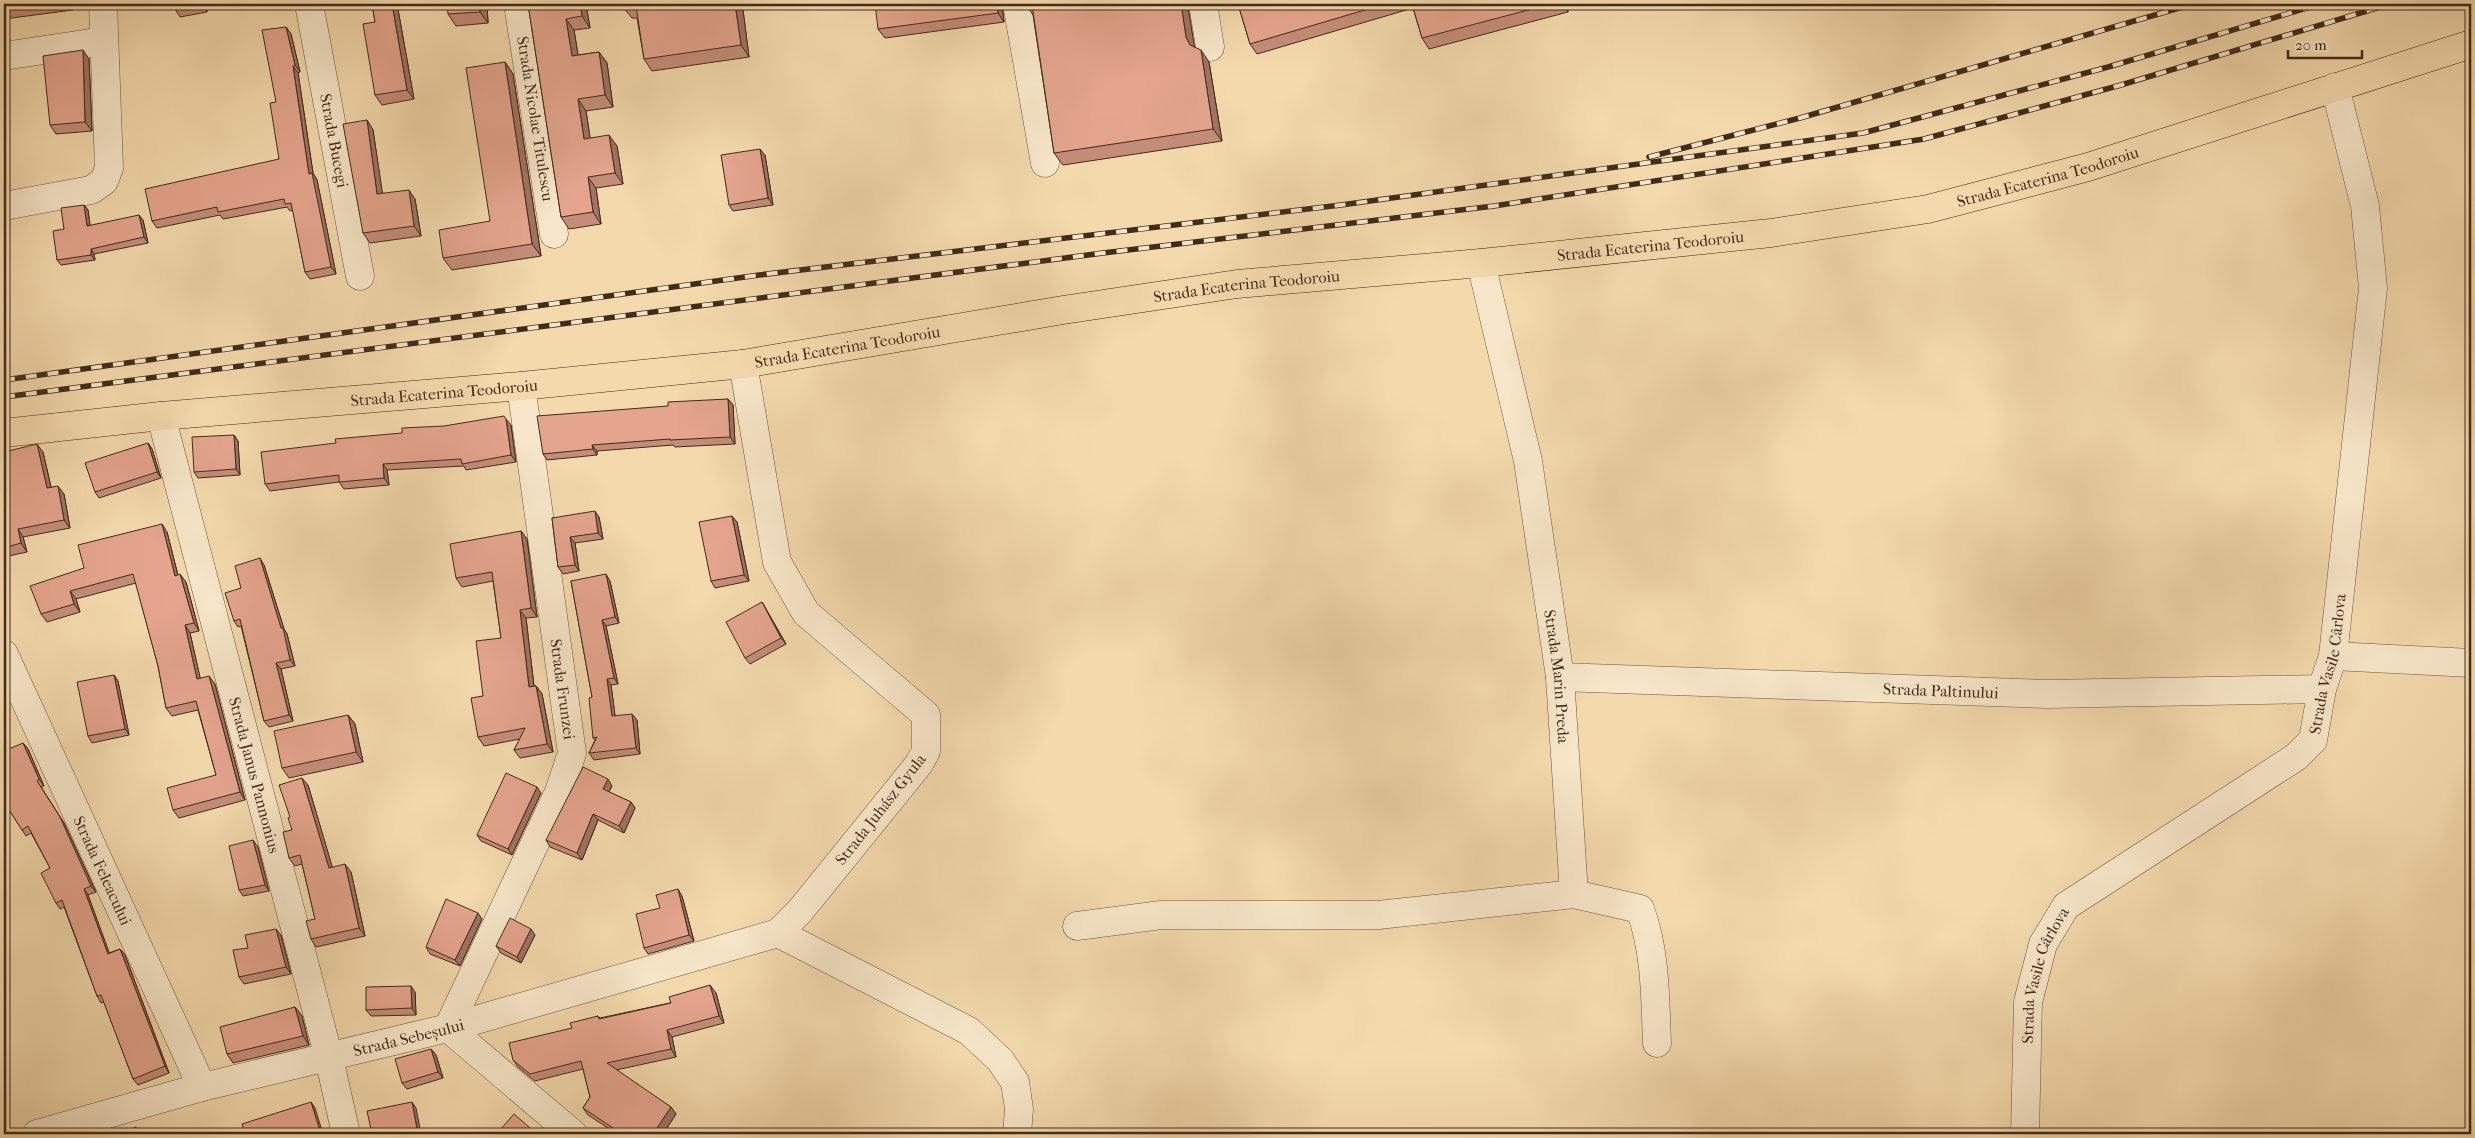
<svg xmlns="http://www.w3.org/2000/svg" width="2475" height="1138" viewBox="0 0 2475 1138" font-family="'IM FELL French Canon',serif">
	<rect width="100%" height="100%" fill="#f3d9ac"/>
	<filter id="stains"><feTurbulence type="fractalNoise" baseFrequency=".004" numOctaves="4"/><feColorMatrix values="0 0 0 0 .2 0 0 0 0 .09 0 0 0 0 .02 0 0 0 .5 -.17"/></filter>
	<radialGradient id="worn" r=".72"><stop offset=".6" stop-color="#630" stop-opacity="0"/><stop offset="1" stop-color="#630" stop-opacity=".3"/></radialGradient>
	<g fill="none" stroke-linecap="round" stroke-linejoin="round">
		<defs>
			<g id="minor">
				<path id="s1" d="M309,4L360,276"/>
				<path id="s2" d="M518,4L554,234"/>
				<path d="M1017,4L1045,163"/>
				<path d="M1203,4L1210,47"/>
				<path d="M4,56L104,41"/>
				<path d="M4,206L91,190L104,181L109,168L103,4"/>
				<path id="s3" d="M1481,263L1528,461L1560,677L1574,894L1640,909C1656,952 1655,998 1657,1043"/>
				<path d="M743,364L777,562L806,613L926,715V751L919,764L800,911L778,933L969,1031L1000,1060L1015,1082L1019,1109L1017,1134"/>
				<path id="s4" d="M521,386L572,753L559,792L448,1028L573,1134"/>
				<path id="s5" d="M161,416L329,1058L346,1134"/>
				<path id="s6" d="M4,654L202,1087"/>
				<path d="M2333,656L2471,663"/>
				<path id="s7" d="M1560,677L2046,694L2322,689"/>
				<path d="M1077,926L1161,915H1378L1574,894"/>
				<path id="s8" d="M37,1134L202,1087L448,1028L778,933"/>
				<path id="s9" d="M2025,1134L2028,1002L2043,944L2066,906L2296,757L2313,740L2322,689L2333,656L2373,288L2365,206L2335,87"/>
			</g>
			<g id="major">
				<path id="s10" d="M4,433L161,416L521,386L743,364L1063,310L1237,284L1481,263L1771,233L1928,209L2088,167L2471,44"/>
			</g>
		</defs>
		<!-- minor casing -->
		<use href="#minor" stroke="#6f5640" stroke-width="29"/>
		<!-- major casing -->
		<use href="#major" stroke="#432b1c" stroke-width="29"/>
		<!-- minor -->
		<use href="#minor" stroke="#f7e6c9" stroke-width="28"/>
		<!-- major -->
		<use href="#major" stroke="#f3d9ac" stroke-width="28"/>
		<defs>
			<path id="rail" d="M1649,157L1800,118L2193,4
				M4,380L759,275L1341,205L1863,133L2108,67L2320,4
				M4,397L1103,253L1494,206L1924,139L2121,85L2390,4"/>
		</defs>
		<!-- rail casing -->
		<use href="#rail" stroke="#432b1c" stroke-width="5.5"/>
		<!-- rail -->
		<use href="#rail" stroke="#f7e6c9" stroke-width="4" stroke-dasharray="11" stroke-linecap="butt"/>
	</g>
	<!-- wall -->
	<path fill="#c48d79" stroke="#432b1c" d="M4,4H72L73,10L4,19Z
		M126,4H143L128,6Z
		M172,4H206L207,12L180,17Z
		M372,4H397L414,99L382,105L375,95V22Z
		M487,4L488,23L456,26L448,14Z
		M528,4H586L590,28L574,30L578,55L599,52L607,63L613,107L586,111L590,138L617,146L623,184L596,188L601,224L569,229L561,217Z
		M623,4L667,8L743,10L749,57L652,71L644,59L637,18H632L623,7Z
		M1002,4L1004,22L885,38L878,29Z
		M1026,4L1188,7L1194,47L1209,62L1222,141L1063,165L1054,153L1033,15L1027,6Z
		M1238,4H1567L1568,12L1429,49L1422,38L1413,8L1257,54L1250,44Z
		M286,27L291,34L300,72L298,73L313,173L317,180L336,274L310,279L305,272L293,210L290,211L287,207L223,219L220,215L157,228L152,221L279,159Z
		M89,59L92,131L56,134L50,125Z
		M505,62L513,74L541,256L452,270L443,258L490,221Z
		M367,120L373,130L382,193L415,199L421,236L370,243L363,233Z
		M765,155L773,205L733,211L729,205Z
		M84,205L88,210L90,226L143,220L148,243L94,254L95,260L61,265L57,260L64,229Z
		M728,399L733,405L735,444L675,447L673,445L597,451V455L547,460L543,454L668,406Z
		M511,425L516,462L466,470L464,466L387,470L389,485L344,489L339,482L270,491L265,484Z
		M234,435L238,441L240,475L198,478L194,472Z
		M148,443L152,449L161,478L99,498L95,492Z
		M4,452H43L51,487L64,494L70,528L23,537L27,552L4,557Z
		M599,517L603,539L575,543L579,571L563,574L558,567L552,518Z
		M737,522L749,581L715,588L711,581Z
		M521,531L527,539L537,617L526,618L534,686H536L542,694L553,752L520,758L514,750L520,739L484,746L478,737L483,696L501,638L493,581L462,587L456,578Z
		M167,532L178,575L186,582L199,631L190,633L200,678L215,684L245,800L179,818L173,810L216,775L198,710L172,716L166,708L158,666L136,583L76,599L80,612L47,622L41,614L84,568Z
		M264,565L284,629L287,634L295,666L281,669L293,721L269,727L264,721L241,626L238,627L234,621L241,588Z
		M571,581H610L619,623L606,626L618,684L611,685L615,716L637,720L640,754L594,760L589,753L595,740L593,738L592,697Z
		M762,602L786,644L750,664L745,658Z
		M114,675L118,681L129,735L92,743L88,736Z
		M348,715L355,724L363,762L289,778L282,768Z
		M23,743L28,749L44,786L41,787L64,823L96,892L88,895L109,953L120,949L125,955L169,1073L138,1085L133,1079L104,1002L101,1003L97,996L64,907L60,909L56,903L50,868L31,833L26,836L4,802Z
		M308,785L332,867L351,872L365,936L316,947L311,939L315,919L302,864L295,866L289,858L292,830L290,817Z
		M612,786L609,792L631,802L635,808L624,833L598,820L582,860L550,847L546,840Z
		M541,793L512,855L481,841L477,835Z
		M258,847L269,891L243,896L239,890Z
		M682,896L694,941L648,954L644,948L660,908Z
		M482,919L460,966L430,954L426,947Z
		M281,935L291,974L244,984L239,977L248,948Z
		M535,935L521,963L501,953L496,946Z
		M415,992L416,1015L371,1016L366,1010Z
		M716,993L724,1023L672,1037L676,1057L616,1070L671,1107L676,1114L663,1134H617L588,1115L583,1108L590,1097L583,1069L535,1081L518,1067L513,1060L572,1028L598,1016L600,1018Z
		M295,1007L302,1016L309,1045L233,1063L227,1054Z
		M431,1049L436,1055L443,1078L407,1089L402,1083Z"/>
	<!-- shaded-wall -->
	<path fill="#a07363" stroke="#432b1c" d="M69,4H72L73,10Z
		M201,4H206L207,12Z
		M392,4H397L414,99L407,90Z
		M480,4H487L488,23L480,12Z
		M580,4H586L590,28L582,16Z
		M660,4H667L668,20L660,9Z
		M735,4H739L743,10L749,57L741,45Z
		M997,4H1002L1004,22L998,13Z
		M1181,4H1188V7L1195,50L1190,45L1186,37Z
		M1563,4H1567L1568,12Z
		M566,19L574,30L580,67L572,56Z
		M286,27L291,34L300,72L295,65Z
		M83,50L89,59L92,131L85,122Z
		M1201,50L1209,62L1222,141L1213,129Z
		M599,52L607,63L613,107L605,95Z
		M505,62L513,74L541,256L532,244Z
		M293,66L298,73L313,173L317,180L336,274L331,267L309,174Z
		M578,99L586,111L592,150L584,139Z
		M367,120L373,130L384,203L377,194Z
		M609,135L617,146L623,184L615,173Z
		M760,149L765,155L773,205L768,198Z
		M588,177L596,188L601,224L593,212Z
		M409,190L415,199L421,236L414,226Z
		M84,205L88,210L91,232L87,226Z
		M139,215L143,220L148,243L144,237Z
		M91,249L94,254L95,260L91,255Z
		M728,399L733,405L735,444L730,437Z
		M506,419L511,425L516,462L511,455Z
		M234,435L238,441L240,475L236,469Z
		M148,443L152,449L161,478L157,472Z
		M37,444L43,452L53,496L47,488Z
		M592,445L597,451V455L593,449Z
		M383,464L387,470L389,485L384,478Z
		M58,486L64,494L70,528L64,520Z
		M595,511L599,517L603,539L598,533Z
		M732,516L737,522L749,581L744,575Z
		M162,524L167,532L180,584L175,576Z
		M18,529L23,537L27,552L21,543Z
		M521,531L527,539L537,617L531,608Z
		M570,537L575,543L579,571L575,565Z
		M260,558L264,565L284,629L287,634L295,666L290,660Z
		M180,574L186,582L199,631L194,623Z
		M606,574L610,581L619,623L615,617Z
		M70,591L76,599L80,612L74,604Z
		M762,602L786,644L781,638Z
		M520,610L526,618L535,695L529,687Z
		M602,620L606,626L618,684L614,678Z
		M185,625L190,633L202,686L197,679Z
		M276,663L281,669L293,721L289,715Z
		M114,675L118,681L129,735L125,729Z
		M209,676L215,684L245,800L240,792Z
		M607,679L611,685L616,723L612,716Z
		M536,686L542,694L553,752L547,744Z
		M632,714L637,720L640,754L636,748Z
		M348,715L355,724L363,762L356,752Z
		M23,743L28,749L44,786L39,779Z
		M302,778L308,785L335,876L329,868Z
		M608,779L612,786L607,795L603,789Z
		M41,787L64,823L96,892L91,886Z
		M537,787L541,793L512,855L508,849Z
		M631,802L635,808L624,833L619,826Z
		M593,814L598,820L582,860L577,853Z
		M253,840L258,847L269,891L265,885Z
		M345,864L351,872L365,936L359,928Z
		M84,889L88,895L112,960L108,954Z
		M678,889L682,896L694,941L689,935Z
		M478,913L482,919L460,966L455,960Z
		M276,929L281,935L291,974L286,967Z
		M531,929L535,935L521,963L517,957Z
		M120,949L125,955L169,1073L165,1066Z
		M710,985L716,993L724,1023L719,1016Z
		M411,986L415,992L416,1015L412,1008Z
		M295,1007L302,1016L309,1045L303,1036Z
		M667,1030L672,1037L676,1057L671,1049Z
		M431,1049L436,1055L443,1078L438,1072Z
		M311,1102L315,1108L323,1134H321Z
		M412,1102L416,1108L421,1134H418Z
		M671,1107L676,1114L663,1134H653Z"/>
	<!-- building -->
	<path fill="#e4a48d" stroke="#432b1c" d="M4,4H20L4,6Z
		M372,4H392L407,90L375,95L363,24L375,22Z
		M447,4H480V12L448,14Z
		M528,4H580L582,16L566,19L572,56L599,52L605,95L578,99L584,139L609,135L615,173L588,177L593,212L561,217Z
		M623,4H660V9L695,4H735L741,45L644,59L636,6L623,7Z
		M875,4H997L998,13L878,29Z
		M1026,4H1181L1186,37L1190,45L1201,50L1213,129L1054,153L1032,5L1027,6Z
		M1238,4H1385L1250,44Z
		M1412,4H1551L1422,38Z
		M286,27L295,65L293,66L309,174L312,173L331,267L305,272L291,203L285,204L284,199L218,212L217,207L152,221L145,189L279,159L270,103L276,102L262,30Z
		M83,50L85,122L50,125L43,56Z
		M505,62L532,244L443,258L439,230L490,221L466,68Z
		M367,120L377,194L409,190L414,226L363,233L343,124Z
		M760,149L768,198L729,205L721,155Z
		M84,205L87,226L139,215L144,237L91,249V255L57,260L53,231L64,229L61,208Z
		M728,399L730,437L670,440V439L592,445L593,449L543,454L537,416L668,406V402Z
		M504,416L506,419L511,455L462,464L461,459L383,464L384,478L339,482V475L265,484L261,452L336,443L335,439L402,433V428L444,426Z
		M234,435L236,469L194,472L192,437Z
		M148,443L157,472L95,492L85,463Z
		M37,444L47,488L58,486L64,520L18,529L21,543L4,548V452Z
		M595,511L598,533L570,537L575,565L558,567L552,518Z
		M732,516L744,575L711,581L699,522Z
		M162,524L175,576L180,574L194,623L185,625L197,679L209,676L240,792L173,810L167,788L216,775L196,701L166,708L158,666L133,574L70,591L74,604L41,614L30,586L84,568L78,545Z
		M521,531L531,608L520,610L529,687L536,686L547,744L514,750L525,728L478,737L471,698L483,696L476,641L501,638L492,572L456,578L450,544Z
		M260,558L281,628H283L290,660L276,663L289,715L264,721L240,619L234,621L225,593L241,588L235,566Z
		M606,574L615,617L602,620L614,678L607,679L612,716L632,714L636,748L589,753L597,737L593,738L589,698L592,697L571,581Z
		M762,602L781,638L745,658L726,622Z
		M114,675L125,729L88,736L77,682Z
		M348,715L356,752L282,768L274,731Z
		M23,743L39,779L37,781L60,817L91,886L84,889L108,954L120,949L165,1066L133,1079L101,995L97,996L62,900L56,903L41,873L50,868L28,826L22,830L4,802V751Z
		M583,767L608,779L603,789L631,802L619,826L593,814L577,853L546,840Z
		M506,773L537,787L508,849L477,835Z
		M302,778L329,868L345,864L359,928L311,939L306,921L315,919L300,855L289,858L283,832L292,830L288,818L290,817L279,785Z
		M253,840L265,885L239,890L229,846Z
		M678,889L689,935L644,948L636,914L660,908L656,895Z
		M446,899L478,913L455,960L426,947Z
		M510,918L531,929L517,957L496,946Z
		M276,929L286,967L239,977L233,950L248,948L245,935Z
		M710,985L719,1016L667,1030L671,1049L607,1063L671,1107L653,1134H622L583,1108L590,1097L581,1061L530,1074L513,1060L509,1043L572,1028L570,1023L598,1016L599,1019L671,1003L669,997Z
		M411,986L412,1008L366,1010V987Z
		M295,1007L303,1036L227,1054L220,1027Z
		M431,1049L438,1072L402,1083L395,1059Z
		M311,1102L321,1134H245L242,1124Z
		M412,1102L418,1134H372L367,1111Z
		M514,1114L537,1134H506L500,1130Z
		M136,1127L139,1134H117Z"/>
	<g text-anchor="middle" stroke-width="4" stroke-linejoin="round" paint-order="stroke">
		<!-- street labels -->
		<g font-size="16" fill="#432b1c" stroke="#f7e6c9">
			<text dy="6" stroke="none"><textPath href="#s2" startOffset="116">Strada Nicolae Titulescu</textPath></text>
			<text dy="6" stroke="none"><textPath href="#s1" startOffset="139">Strada Bucegi</textPath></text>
			<text dy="6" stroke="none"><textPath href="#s10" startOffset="2062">Strada Ecaterina Teodoroiu</textPath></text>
			<text dy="6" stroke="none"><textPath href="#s10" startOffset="1658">Strada Ecaterina Teodoroiu</textPath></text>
			<text dy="6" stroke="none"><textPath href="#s10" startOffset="1252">Strada Ecaterina Teodoroiu</textPath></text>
			<text dy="6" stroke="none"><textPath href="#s10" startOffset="848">Strada Ecaterina Teodoroiu</textPath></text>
			<text dy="6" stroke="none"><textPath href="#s10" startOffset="442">Strada Ecaterina Teodoroiu</textPath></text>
			<text dy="6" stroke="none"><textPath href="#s9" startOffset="612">Strada Vasile Cârlova</textPath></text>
			<text dy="6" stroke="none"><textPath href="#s3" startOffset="421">Strada Marin Preda</textPath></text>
			<text dy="6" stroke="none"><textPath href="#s4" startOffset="306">Strada Frunzei</textPath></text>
			<text dy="6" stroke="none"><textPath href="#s7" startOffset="381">Strada Paltinului</textPath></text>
			<text dy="6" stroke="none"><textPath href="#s5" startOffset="371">Strada Janus Pannonius</textPath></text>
			<text transform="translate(880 809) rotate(-52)" y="6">Strada Juhász Gyula</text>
			<text dy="6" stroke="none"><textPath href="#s6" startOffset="238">Strada Feleacului</textPath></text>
			<text dy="6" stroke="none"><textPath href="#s9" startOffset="162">Strada Vasile Cârlova</textPath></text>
			<text dy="6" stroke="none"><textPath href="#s8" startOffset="384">Strada Sebeșului</textPath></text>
		</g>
	</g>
	<!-- margin -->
	<rect width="2475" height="1138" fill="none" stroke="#f3d9ac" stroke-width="20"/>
	<rect x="5" y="5" width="2465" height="1128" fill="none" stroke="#432b1c" stroke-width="2.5"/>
	<rect x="10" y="10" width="2455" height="1118" fill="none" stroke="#432b1c"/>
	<!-- scale -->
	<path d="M2288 50v8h74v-8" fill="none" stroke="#432b1c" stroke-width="2.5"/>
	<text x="2295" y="50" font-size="15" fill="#432b1c" stroke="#f7e6c9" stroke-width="4" paint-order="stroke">20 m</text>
	<rect width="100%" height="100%" filter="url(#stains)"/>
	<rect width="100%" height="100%" fill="url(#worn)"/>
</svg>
